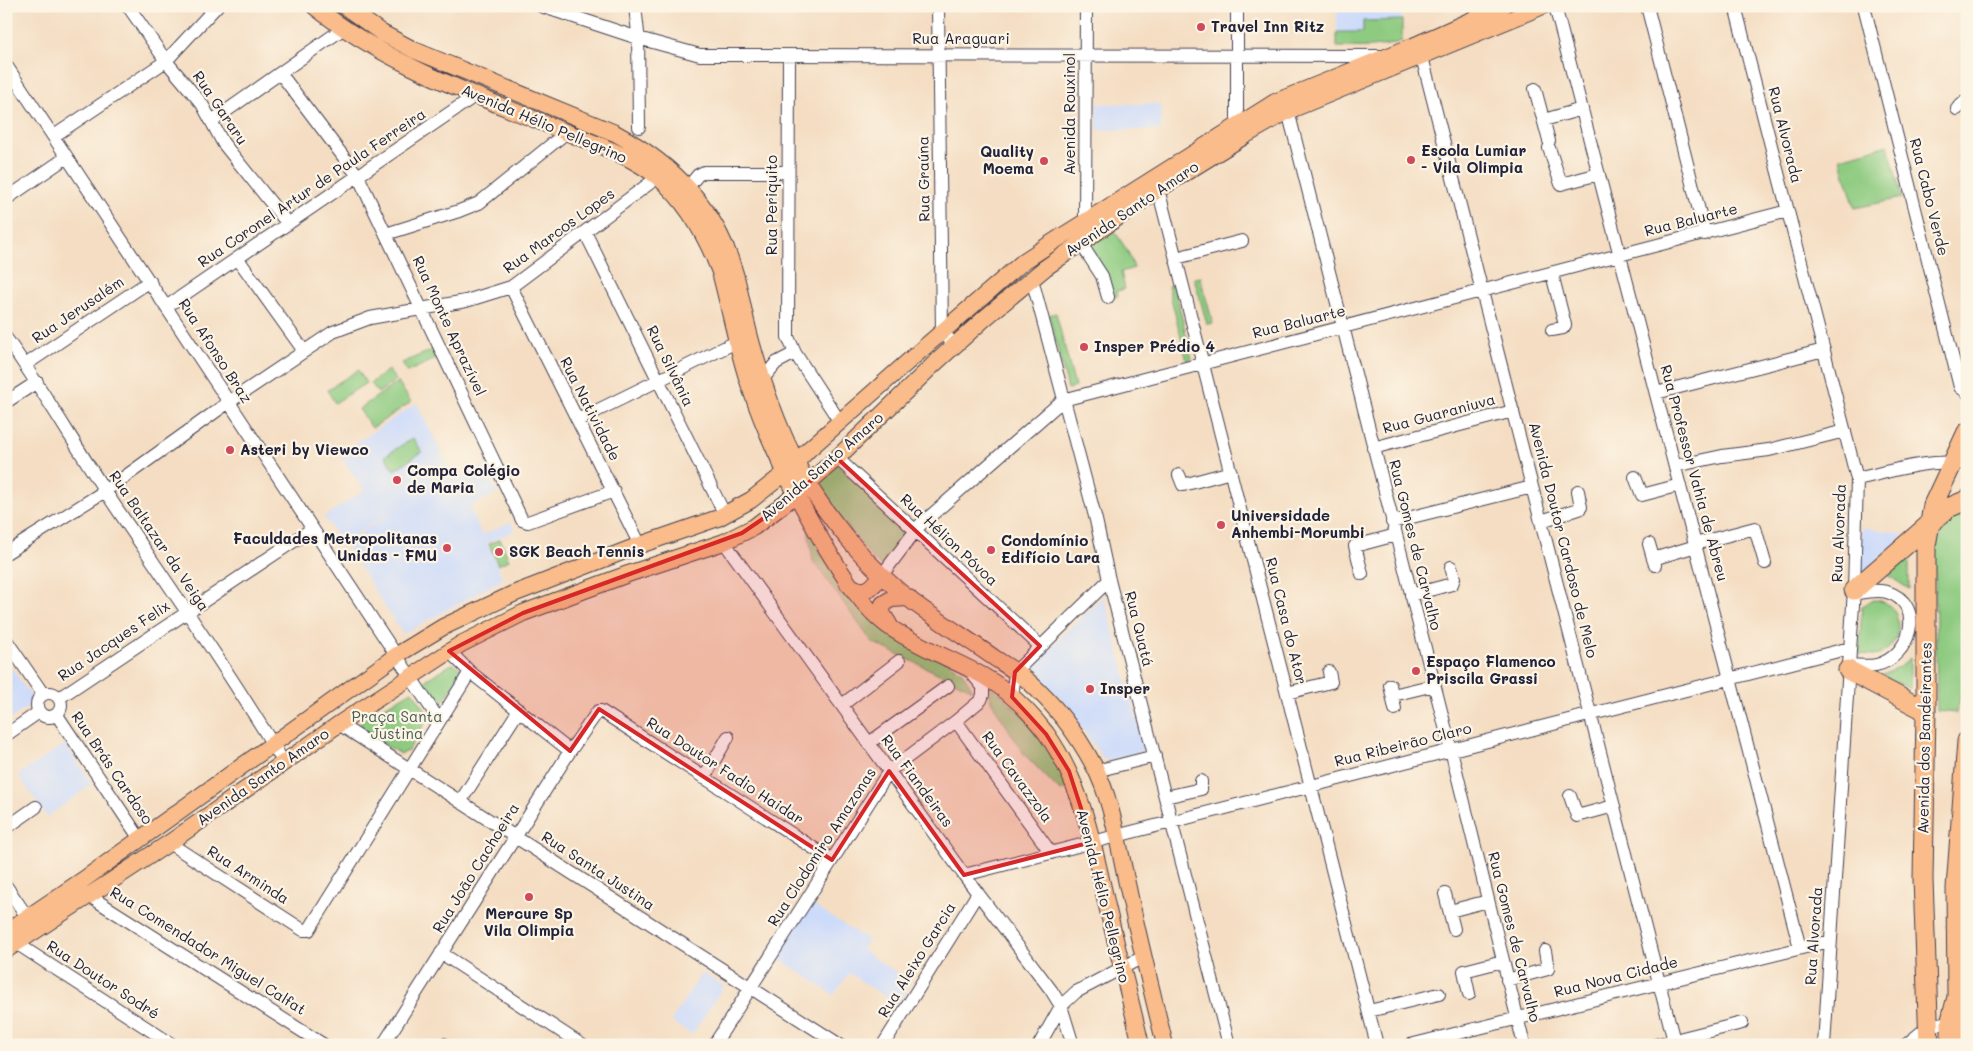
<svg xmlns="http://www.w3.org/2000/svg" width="1973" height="1051" viewBox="0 0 1973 1051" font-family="Mali,sans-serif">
	<rect width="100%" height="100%" fill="#fcf5e5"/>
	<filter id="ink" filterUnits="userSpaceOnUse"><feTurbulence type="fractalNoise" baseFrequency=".02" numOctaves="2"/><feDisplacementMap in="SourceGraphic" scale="10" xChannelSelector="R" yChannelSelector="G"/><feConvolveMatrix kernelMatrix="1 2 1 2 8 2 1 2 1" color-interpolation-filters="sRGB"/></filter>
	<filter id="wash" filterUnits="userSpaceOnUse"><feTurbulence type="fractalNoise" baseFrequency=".0096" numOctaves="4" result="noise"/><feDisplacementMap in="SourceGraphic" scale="20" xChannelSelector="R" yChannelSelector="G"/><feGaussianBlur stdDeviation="1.12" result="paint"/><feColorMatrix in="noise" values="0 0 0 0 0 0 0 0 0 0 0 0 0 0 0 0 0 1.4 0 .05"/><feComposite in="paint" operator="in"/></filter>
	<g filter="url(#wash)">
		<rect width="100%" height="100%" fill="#f4ddc2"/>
		<!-- built -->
		<path fill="#cddbfa" d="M1337,6H1402V41L1376,47H1337Z
			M1097,104H1161V130H1097Z
			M417,403L454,478L484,465L497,493L469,507L482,535L511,522L515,531L487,543L503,579L403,634L345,544L408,499L342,543L324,517L364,490L339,454Z
			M1862,527L1905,534L1857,581Z
			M1104,596L1145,750L1108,761L1103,758L1063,701L1038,676L1034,668L1036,661Z
			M6,660L31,696L28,707L6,722Z
			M65,744L92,784L47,817L18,775Z
			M811,904L868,940L862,950L911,982L898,1005L849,973L834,995L777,957Z
			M702,973L724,986L692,1035L671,1021Z"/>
		<!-- green -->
		<path fill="#8ecb81" stroke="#58765e" d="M1402,20V41C1381,49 1359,47 1337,47V32H1363V21Z
			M1888,145L1902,198L1855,208L1840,158Z
			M1114,230L1128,252L1134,268L1121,272L1125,289L1117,291L1118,296L1113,297L1085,245L1100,240Z
			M1200,277L1213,323L1207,324L1194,278Z
			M1174,285L1192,359L1187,361L1168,286Z
			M1056,313L1075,387L1068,389L1049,315Z
			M434,349L438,358L407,372L402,363Z
			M358,370L366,383L335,403L327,390Z
			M388,370L396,380L378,393L371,383Z
			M398,382L411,402L372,428L359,409Z
			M413,438L422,452L394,470L385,456Z
			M836,464L905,528L903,533V539L883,568L872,558L818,489L817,480Z
			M1967,509L1965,676L1962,694L1956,713L1937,711L1935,557C1938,536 1942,513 1967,509Z
			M808,531L845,590L962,672L973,690L872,642L813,561Z
			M500,539L509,560L498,565L489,544Z
			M1909,558V589L1889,576Z
			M1874,600C1906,601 1906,649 1875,655C1870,655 1864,654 1859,654L1862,606Z
			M1910,658V689L1882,675L1898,668Z
			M454,664L463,670L462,673L440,706L424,683L427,679L450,665Z
			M989,686L1001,694L1045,739L1072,787L1060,791L1024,754L991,701Z
			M412,691L425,709L428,718L408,751L400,754L364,732L361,726V721Z"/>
	</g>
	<g filter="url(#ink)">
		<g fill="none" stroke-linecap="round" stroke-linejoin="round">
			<defs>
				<path id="minor" d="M128,6L166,61L202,104L223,143L288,224
					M541,6L638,38L700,55L1381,56
					M635,6L638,33L639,127
					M938,6L942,332L956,346
					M1237,6V124L1243,131
					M1555,6L1800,948
					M1647,6L1705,234
					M1735,6L1857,479L1854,590L1824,1045
					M1864,6L1960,387L1967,392
					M1416,50L1422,57L1675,1045
					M789,55L788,337L795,353L840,422
					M6,65L439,720
					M280,73L358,176L522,520L528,522L614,491
					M1535,89L1549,141
					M1957,109L1967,100
					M1288,111L1451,750L1524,1045
					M1544,120L1582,109
					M212,121L344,28
					M54,136L166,61L217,6
					M1549,148L1561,184L1599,174
					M1156,181L1377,1045
					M688,187L698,175L704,172H788
					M6,199L67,157
					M1085,222L1086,6
					M585,232L725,515
					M386,234L459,211L479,203L567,132
					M1080,242L1102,276L1108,297
					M1176,258L1242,241
					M238,259L304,351
					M1552,274L1565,325L1563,328L1552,330
					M1032,279L1096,520L1109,580L1229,1045
					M511,287L640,545
					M166,307L476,95
					M6,338C42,388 73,442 107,494C167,583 229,671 284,763
					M25,365L150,281
					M762,380L776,363L795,353
					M1656,393L1824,350
					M6,402L37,382
					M578,420L738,341
					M1373,448L1513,411
					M837,458L1040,646
					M1675,466L1722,456L1769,450L1845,431
					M1179,475L1183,485L1231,472
					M1635,477L1642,495L1680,485
					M1857,479C1892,471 1931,458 1967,464
					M1541,521L1579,509L1581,507L1578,491
					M1392,522L1532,487
					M724,542L964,875L1051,990L1061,1006L1073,1045
					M1649,544L1655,565
					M1695,544L1755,528L1765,563
					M6,553L105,491L229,402L333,332L370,318L466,301L511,287L658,177
					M1653,559L1696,546
					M1362,574L1355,546L1396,535
					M882,575L919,526L1063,400L1788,211
					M1411,595L1452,584L1454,578L1451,567
					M6,640L43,694
					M449,651L470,672L570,751
					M1849,665C1858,665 1867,667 1876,665C1910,658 1927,604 1887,592C1877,589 1864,592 1853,594
					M1390,685L1395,709
					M37 705a12 12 0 1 1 24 0a12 12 0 1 1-24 0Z
					M1287,693L1331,682L1329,672
					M1393,695L1434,685
					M1012,697L1015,672L1109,580
					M59,698L312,529
					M842,705L899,661
					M57,715L140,839
					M956,721L1051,853
					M339,724L840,1045
					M6,735L39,712
					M869,743L948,686
					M1096,771L1155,756
					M704,778L728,737
					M1570,796L1577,816L1614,806
					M1165,797L1201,789V781
					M460,802L519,710
					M6,828L36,807
					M169,843L303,930H309L470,672
					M964,875L1850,648
					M6,886L28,918
					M83,892L324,1045
					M1445,894L1454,929
					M1450,911L1488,901
					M16,943L173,1045
					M441,953L582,1045
					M1507,980L1548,969L1545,951
					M1469,994L1464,971L1503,961
					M1369,1011L1439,994
					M383,1045L570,751L598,711H601L832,860
					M443,1045L444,1044
					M714,1045L889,771L956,721L981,700L983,695V687L970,671
					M883,1045L978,893
					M1039,1045L1061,1006L1076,992L1143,957
					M1410,1045L1830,941
					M1655,1045L1742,1023
					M1906,1045L1929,1026L1958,1020"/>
				<path id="major" d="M314,6C384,63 471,93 553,127C589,142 628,153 659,178C688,203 707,238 720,272C730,309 737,348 749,384C768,441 795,495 825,546C843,575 860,605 888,626C918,647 953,659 985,677C1009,691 1030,712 1046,733C1082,783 1094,847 1107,906C1118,952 1130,998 1141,1045
					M344,6L382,33L414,50L615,133C676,166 717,209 736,277C742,301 746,325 753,348C766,394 783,440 807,482C831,523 875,574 913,602C940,622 969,640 996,659C1007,666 1019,673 1028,681C1054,704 1077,734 1093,764C1112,798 1119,849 1128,888C1139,940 1152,992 1165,1045
					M848,584C865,596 871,589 882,575
					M889,624L882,613L883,604L891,599L909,598
					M6,932L83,880L397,655L443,627L513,594L640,545L718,518L751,500L789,470L808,450L920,351L1024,261L1053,242L1275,102L1413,46L1503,6
					M6,950L169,843L339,724L461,644L523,613L628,574L724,542L754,527L783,505L837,458L933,365L985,318L1045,268L1159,189L1246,135L1288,111L1543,6"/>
				<path id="highway" d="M1854,590L1948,508L1967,500
					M1848,670L1926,711
					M1929,1045L1923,879L1926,711V546L1933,505L1967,432
					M1951,1045V1020L1957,997
					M1964,1045V1020L1957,997L1956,888L1967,741"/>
			</defs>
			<!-- minor casing -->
			<use href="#minor" stroke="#423e4f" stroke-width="14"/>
			<!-- major casing -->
			<use href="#major" stroke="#423e4f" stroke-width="18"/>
			<!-- highway casing -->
			<use href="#highway" stroke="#423e4f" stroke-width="21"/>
			<!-- minor -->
			<use href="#minor" stroke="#fff" stroke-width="12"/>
			<!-- major -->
			<use href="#major" stroke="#f9bc8a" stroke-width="16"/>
			<!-- highway -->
			<use href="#highway" stroke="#f9bc8a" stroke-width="19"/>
		</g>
	</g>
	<!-- marked area -->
	<path fill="#d62828" fill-opacity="0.2" stroke="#d62828" stroke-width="4" stroke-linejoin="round" d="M837,458L1040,646L1015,672L1012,697L1046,734L1069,771L1092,842L964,875L889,771L832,860L599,709L570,751L449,651L523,613L742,533L783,505Z"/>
	<!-- markers -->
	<g fill="#d1495b" stroke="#fcf5e5" stroke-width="2">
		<circle cx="1201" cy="27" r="5"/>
		<circle cx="1411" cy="160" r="5"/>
		<circle cx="1044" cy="161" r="5"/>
		<circle cx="1084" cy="347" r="5"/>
		<circle cx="230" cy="450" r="5"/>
		<circle cx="397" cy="480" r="5"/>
		<circle cx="1221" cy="525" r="5"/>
		<circle cx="447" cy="548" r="5"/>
		<circle cx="991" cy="550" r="5"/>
		<circle cx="499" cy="552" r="5"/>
		<circle cx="1416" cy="671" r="5"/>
		<circle cx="1090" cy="689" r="5"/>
		<circle cx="529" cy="897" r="5"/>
	</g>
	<g text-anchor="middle" stroke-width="4.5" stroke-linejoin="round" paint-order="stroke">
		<!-- poi labels -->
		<g font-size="15" font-weight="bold" fill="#22223b" stroke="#fcf5e5" text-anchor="start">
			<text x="1211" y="32">Travel Inn Ritz</text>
			<text x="1421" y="156">Escola Lumiar<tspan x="1421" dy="17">- Vila Olimpia</tspan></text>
			<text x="1034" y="157" text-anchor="end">Quality<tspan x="1034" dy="17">Moema</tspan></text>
			<text x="1094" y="352">Insper Prédio 4</text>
			<text x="240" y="455">Asteri by Viewco</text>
			<text x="407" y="476">Compa Colégio<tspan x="407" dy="17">de Maria</tspan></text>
			<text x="1231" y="521">Universidade<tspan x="1231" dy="17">Anhembi-Morumbi</tspan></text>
			<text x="437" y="544" text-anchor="end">Faculdades Metropolitanas<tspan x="437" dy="17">Unidas - FMU</tspan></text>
			<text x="1001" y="546">Condomínio<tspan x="1001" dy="17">Edifício Lara</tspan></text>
			<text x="509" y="557">SGK Beach Tennis</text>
			<text x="1426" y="667">Espaço Flamenco<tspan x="1426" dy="17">Priscila Grassi</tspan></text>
			<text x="1100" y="694">Insper</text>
			<text x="529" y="919" text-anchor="middle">Mercure Sp<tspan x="529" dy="17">Vila Olimpia</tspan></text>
		</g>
		<!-- street labels -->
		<g font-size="15" fill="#22223b" stroke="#fcf5e5">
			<text x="961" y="44">Rua Araguari</text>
			<text transform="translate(220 108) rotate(56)" y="5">Rua Gararu</text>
			<text transform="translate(1070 114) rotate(-90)" y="5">Avenida Rouxinol</text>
			<text transform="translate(544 124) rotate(23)" y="5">Avenida Hélio Pellegrino</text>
			<text transform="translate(1785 135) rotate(76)" y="5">Rua Alvorada</text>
			<text transform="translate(924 179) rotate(-91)" y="5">Rua Graúna</text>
			<text transform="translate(312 188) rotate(-34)" y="5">Rua Coronel Artur de Paula Ferreira</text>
			<text transform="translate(1929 197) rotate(76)" y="5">Rua Cabo Verde</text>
			<text transform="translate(772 205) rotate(-90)" y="5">Rua Periquito</text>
			<text transform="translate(1132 209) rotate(-34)" y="5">Avenida Santo Amaro</text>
			<text transform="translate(1691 220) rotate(-14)" y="5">Rua Baluarte</text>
			<text transform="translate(559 231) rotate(-36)" y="5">Rua Marcos Lopes</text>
			<text transform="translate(78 310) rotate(-34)" y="5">Rua Jerusalém</text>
			<text transform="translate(1299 322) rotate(-14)" y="5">Rua Baluarte</text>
			<text transform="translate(449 326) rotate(65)" y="5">Rua Monte Aprazível</text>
			<text transform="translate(215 351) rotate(57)" y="5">Rua Afonso Braz</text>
			<text transform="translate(670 366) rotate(64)" y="5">Rua Silvânia</text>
			<text transform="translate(590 409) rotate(63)" y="5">Rua Natividade</text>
			<text transform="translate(1439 414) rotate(-15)" y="5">Rua Guaraniuva</text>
			<text transform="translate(822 467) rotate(-41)" y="5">Avenida Santo Amaro</text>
			<text transform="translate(1694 473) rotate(75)" y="5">Rua Professor Vahia de Abreu</text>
			<text transform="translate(1839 533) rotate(-88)" y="5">Rua Alvorada</text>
			<text transform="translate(949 540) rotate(43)" y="5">Rua Hélion Póvoa</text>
			<text transform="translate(1563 540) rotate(76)" y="5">Avenida Doutor Cardoso de Melo</text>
			<text transform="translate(159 541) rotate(56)" y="5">Rua Baltazar da Veiga</text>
			<text transform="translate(1415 545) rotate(76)" y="5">Rua Gomes de Carvalho</text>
			<text transform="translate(1286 621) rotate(76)" y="5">Rua Casa do Ator</text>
			<text transform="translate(1139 629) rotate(76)" y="5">Rua Quatá</text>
			<text transform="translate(114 641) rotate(-34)" y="5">Rua Jacques Felix</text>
			<text transform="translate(1925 738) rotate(-89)" y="5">Avenida dos Bandeirantes</text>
			<text transform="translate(1403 745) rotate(-14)" y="5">Rua Ribeirão Claro</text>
			<text transform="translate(112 768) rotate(56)" y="5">Rua Brás Cardoso</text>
			<text transform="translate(725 771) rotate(33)" y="5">Rua Doutor Fadio Haidar</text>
			<text transform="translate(263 777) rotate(-35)" y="5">Avenida Santo Amaro</text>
			<text transform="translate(1017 777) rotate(54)" y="5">Rua Cavazzola</text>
			<text transform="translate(917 781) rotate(54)" y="5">Rua Fiandeiras</text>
			<text transform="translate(822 847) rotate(-57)" y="5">Rua Clodomiro Amazonas</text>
			<text transform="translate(476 868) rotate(-58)" y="5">Rua João Cachoeira</text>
			<text transform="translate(598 871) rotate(33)" y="5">Rua Santa Justina</text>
			<text transform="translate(248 875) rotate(33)" y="5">Rua Arminda</text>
			<text transform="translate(1103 896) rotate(76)" y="5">Avenida Hélio Pellegrino</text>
			<text transform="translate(1814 936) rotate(-86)" y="5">Rua Alvorada</text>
			<text transform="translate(1514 937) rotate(76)" y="5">Rua Gomes de Carvalho</text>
			<text transform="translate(208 951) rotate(32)" y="5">Rua Comendador Miguel Calfat</text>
			<text transform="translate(917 960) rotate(-58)" y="5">Rua Aleixo Garcia</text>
			<text transform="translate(1616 977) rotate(-14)" y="5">Rua Nova Cidade</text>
			<text transform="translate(103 980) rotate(33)" y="5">Rua Doutor Sodré</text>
		</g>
		<!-- park labels -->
		<g font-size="15" fill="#485d54" stroke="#fcf5e5">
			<text x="397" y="722">Praça Santa<tspan x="397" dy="17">Justina</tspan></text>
		</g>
	</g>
	<!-- margin -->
	<rect width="1973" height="1051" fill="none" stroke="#fcf5e5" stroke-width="25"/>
</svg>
